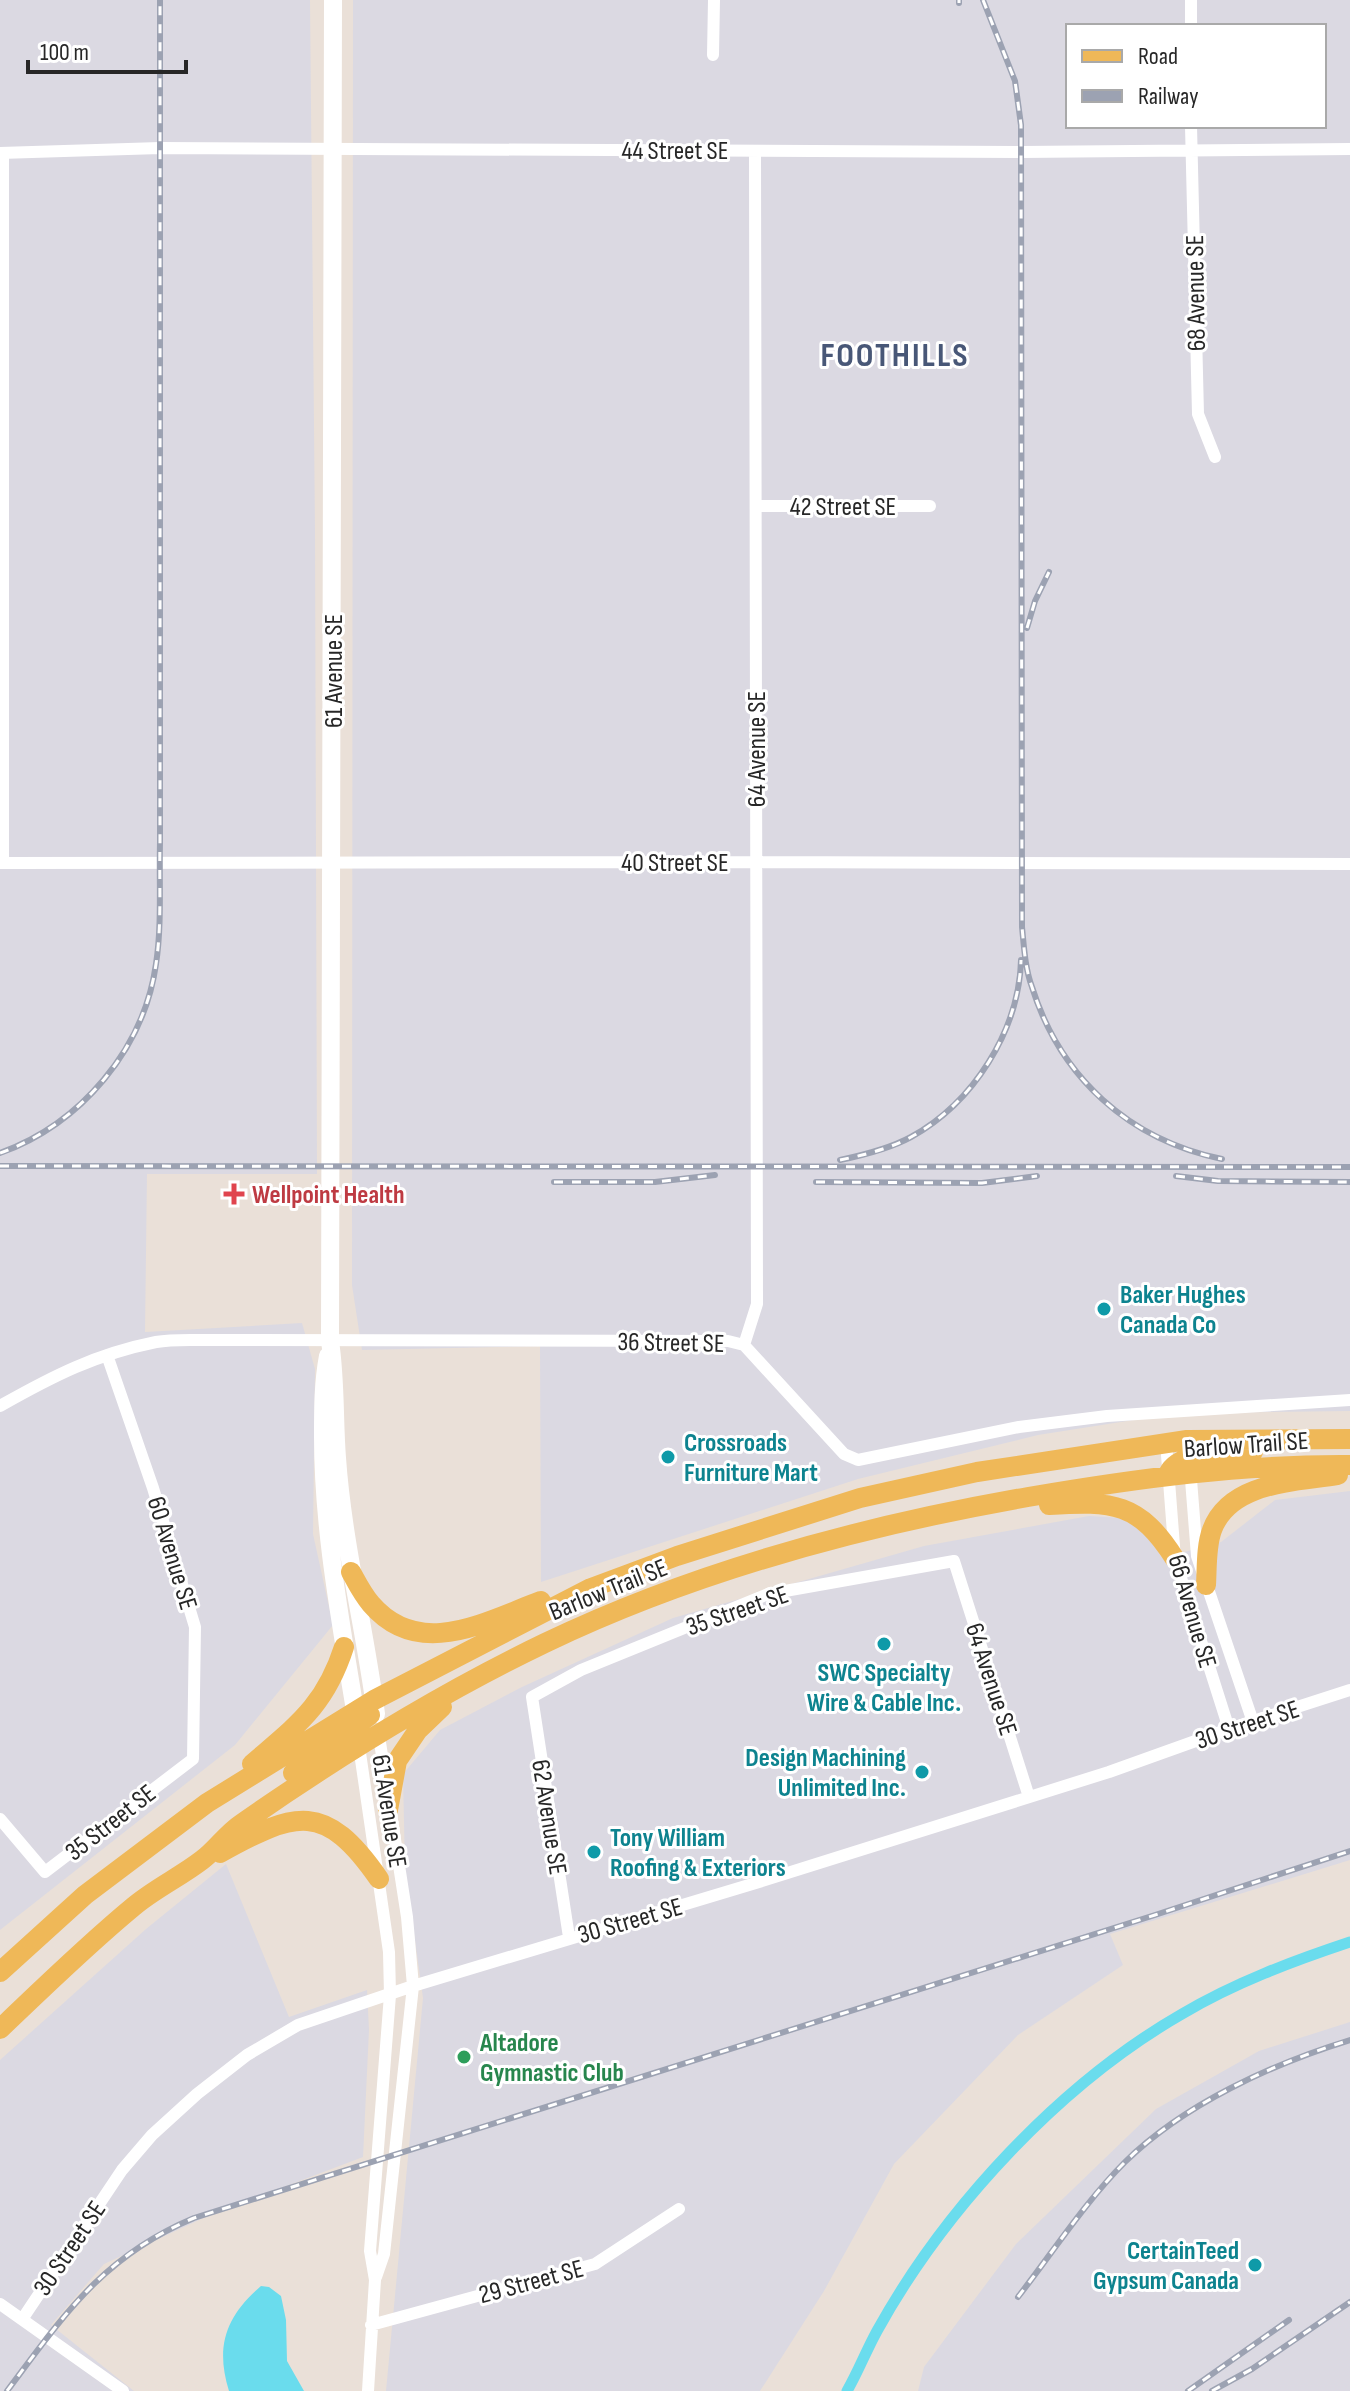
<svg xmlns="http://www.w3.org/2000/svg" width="1350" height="2391" viewBox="0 0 1350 2391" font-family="'Sofia Sans Condensed',sans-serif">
	<rect width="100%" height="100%" fill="#eae0d8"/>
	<!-- industrial -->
	<path fill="#dbd9e2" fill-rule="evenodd" d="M0,0H310L315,531L317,1174H147L145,1332L302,1323L315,1369L313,1534L333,1625L235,1745L0,1930Z
		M353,0H1350V1411L1178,1413L1038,1435L858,1479L541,1582L540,1346L362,1350L352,1285ZM1068,26H1324V126H1068Z
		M1350,1491V1860L1110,1934L1123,1965L1018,2035L894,2164L824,2291L760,2391H386L423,1998L405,1869L403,1774L440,1730L522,1687L673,1618L924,1546L1089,1516L1137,1519L1162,1558L1221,1542L1275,1500Z
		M226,1864L289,2017L367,1990L369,2030L363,2157L212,2214L104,2264L51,2325L134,2391H0V2060L146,1929Z
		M1350,2022V2391H918L924,2367L1016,2244L1156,2109L1259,2051Z"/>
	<!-- water -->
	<path fill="#6adced" d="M261,2286L269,2287L281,2296L286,2320L287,2361L304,2391H229C215,2346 226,2316 261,2286Z"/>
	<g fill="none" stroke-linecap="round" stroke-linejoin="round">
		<!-- canal -->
		<path stroke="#6adced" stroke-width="11" d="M847,2391C858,2372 866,2351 877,2331C945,2208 1060,2084 1182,2014C1234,1983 1293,1961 1350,1942"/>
		<!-- street -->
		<path stroke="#fff" stroke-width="12" d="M1191,26V0
			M713,55L714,0
			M1191,126L1198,414L1215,457
			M0,153L160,148L1021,152L1350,149
			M756,506H930
			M0,863L756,862L1350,864
			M3,863V153
			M744,1345L757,1304L755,151
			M0,1406C53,1376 96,1354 156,1342C172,1339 190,1340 207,1340L728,1341L744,1345L844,1454L858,1460L1019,1427L1107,1416L1350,1400
			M1166,1442L1175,1559L1229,1729
			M1190,1467L1197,1556L1253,1722
			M359,1746L389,1952L390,1995L370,2251L375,2280L368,2391
			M0,1819L45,1872L193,1759L195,1627L153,1488L107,1355
			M569,1937L532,1697L581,1670L768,1594L954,1561L1029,1797
			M376,2277L384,2254L413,1986L407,1917L379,1736
			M0,2304L123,2391
			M23,2318L122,2170L152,2135L197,2094L247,2055L298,2025L413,1986L759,1882L1109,1772L1229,1729L1350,1690
			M371,2325L595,2264L679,2209"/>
		<!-- secondary -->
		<path stroke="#fff" stroke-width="18" d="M333,0L330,1341C336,1381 334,1419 337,1458C343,1544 365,1628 376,1714
			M328,1356C323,1383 323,1408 323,1436C323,1533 342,1628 357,1723"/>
		<!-- primary -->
		<path stroke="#efb858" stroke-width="20" d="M1168,1474C1180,1449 1228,1454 1253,1452
			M1049,1505C1113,1501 1139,1502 1175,1559
			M351,1572C357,1583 363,1595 371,1604C419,1660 484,1622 541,1601
			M1206,1585C1207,1568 1206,1546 1212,1530C1230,1481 1297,1482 1338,1475
			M252,1764C297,1725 325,1706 344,1647
			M293,1773L370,1715
			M388,1810L397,1761L418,1730L442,1707
			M220,1853C296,1811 325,1801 379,1879
			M0,1972L85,1895L207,1803L374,1700L591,1588L677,1556L860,1498L977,1472L1187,1440L1350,1439
			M0,2029C43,1988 87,1945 133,1907C154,1889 180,1877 202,1860C216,1850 226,1834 241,1824C337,1757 439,1694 545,1643C697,1570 862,1526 1028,1497C1134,1479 1242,1464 1350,1465"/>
		<defs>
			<path id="rail" d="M959,0V3
				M983,0L1015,81L1021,125L1022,927C1024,947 1025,968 1032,987C1060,1077 1129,1140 1222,1159
				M1027,628L1035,601L1049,572
				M0,1153C81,1124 144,1049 156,964C162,925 159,882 160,842V0
				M840,1160C864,1155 889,1149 911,1137C973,1103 1019,1031 1021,960
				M0,1166L1350,1167
				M1176,1176L1218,1181L1350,1182
				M554,1182H655L715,1175
				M816,1182L982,1183L1037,1176
				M1018,2297C1053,2252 1085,2202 1125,2162C1184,2104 1272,2064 1350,2040
				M7,2391C64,2315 103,2256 194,2218L1155,1915L1350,1851
				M1188,2391L1289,2320
				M1212,2391L1252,2369L1350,2302"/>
		</defs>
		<!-- rail casing -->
		<use href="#rail" stroke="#9ca2b2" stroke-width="6"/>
		<!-- rail -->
		<use href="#rail" stroke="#fff" stroke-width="3" stroke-dasharray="9" stroke-linecap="butt"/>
	</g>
	<!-- markers -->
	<path fill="#e0444e" stroke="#fff" stroke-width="3" d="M230 1182h8v8h8v8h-8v8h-8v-8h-8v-8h8z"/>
	<g fill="#0f9aa8" stroke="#fff" stroke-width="3">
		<circle cx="1104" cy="1309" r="8"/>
		<circle cx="668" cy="1457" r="8"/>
		<circle cx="884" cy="1644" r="8"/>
		<circle cx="922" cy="1772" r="8"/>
		<circle cx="594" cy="1852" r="8"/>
		<circle cx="1255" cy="2265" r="8"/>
	</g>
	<circle fill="#2e9e5b" stroke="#fff" stroke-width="3" cx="464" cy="2057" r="8"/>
	<g text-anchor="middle" stroke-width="6" stroke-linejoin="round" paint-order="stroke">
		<!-- street labels -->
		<g font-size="26" fill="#272727" stroke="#fff">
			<text x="675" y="159">44 Street SE</text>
			<text transform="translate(1195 293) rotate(-91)" y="9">68 Avenue SE</text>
			<text x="843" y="515">42 Street SE</text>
			<text transform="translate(333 671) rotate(-90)" y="9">61 Avenue SE</text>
			<text transform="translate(756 749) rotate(-90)" y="9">64 Avenue SE</text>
			<text x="675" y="871">40 Street SE</text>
			<text transform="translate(671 1342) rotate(1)" y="9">36 Street SE</text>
			<text transform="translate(1246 1444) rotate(-4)" y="9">Barlow Trail SE</text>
			<text transform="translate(173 1553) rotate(73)" y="9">60 Avenue SE</text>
			<text transform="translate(608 1589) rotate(-22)" y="9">Barlow Trail SE</text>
			<text transform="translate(737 1610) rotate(-19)" y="9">35 Street SE</text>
			<text transform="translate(1193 1611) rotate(74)" y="9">66 Avenue SE</text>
			<text transform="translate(992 1679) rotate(72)" y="9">64 Avenue SE</text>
			<text transform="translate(1247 1724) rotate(-18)" y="9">30 Street SE</text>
			<text transform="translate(390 1811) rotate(81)" y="9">61 Avenue SE</text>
			<text transform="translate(550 1817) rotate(81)" y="9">62 Avenue SE</text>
			<text transform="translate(110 1822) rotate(-38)" y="9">35 Street SE</text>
			<text transform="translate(630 1920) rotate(-16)" y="9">30 Street SE</text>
			<text transform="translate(69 2248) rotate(-56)" y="9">30 Street SE</text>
			<text transform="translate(531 2281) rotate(-15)" y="9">29 Street SE</text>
		</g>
		<!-- health labels -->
		<g font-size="26" font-weight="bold" fill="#be3a42" stroke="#fff" text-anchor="start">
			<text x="252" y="1203">Wellpoint Health</text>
		</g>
		<!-- culture labels -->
		<g font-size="26" font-weight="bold" fill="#0d838f" stroke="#fff" text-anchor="start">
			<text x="1120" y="1303">Baker Hughes<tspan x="1120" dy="30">Canada Co</tspan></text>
			<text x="684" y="1451">Crossroads<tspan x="684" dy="30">Furniture Mart</tspan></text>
			<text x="884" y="1681" text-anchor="middle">SWC Specialty<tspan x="884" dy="30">Wire &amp; Cable Inc.</tspan></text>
			<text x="906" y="1766" text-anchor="end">Design Machining<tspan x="906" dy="30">Unlimited Inc.</tspan></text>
			<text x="610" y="1846">Tony William<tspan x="610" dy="30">Roofing &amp; Exteriors</tspan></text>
			<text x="1239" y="2259" text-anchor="end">CertainTeed<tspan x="1239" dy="30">Gypsum Canada</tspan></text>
		</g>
		<!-- leisure labels -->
		<g font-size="26" font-weight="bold" fill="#27864d" stroke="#fff" text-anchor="start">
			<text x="480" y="2051">Altadore<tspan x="480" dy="30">Gymnastic Club</tspan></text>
		</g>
		<!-- district labels -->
		<g font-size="34" font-weight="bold" letter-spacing="2" fill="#485777" stroke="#fff">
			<text x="895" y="366">FOOTHILLS</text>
		</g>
	</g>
	<!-- legend -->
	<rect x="1066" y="24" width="260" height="104" fill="#ffffff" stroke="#a9a9a9" stroke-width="2"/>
	<rect x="1082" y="50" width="40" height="12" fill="#efb858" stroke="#a9a9a9" stroke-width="2"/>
	<text x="1138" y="64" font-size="24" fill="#272727">Road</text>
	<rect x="1082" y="90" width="40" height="12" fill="#9ca2b2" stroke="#a9a9a9" stroke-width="2"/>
	<text x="1138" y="104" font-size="24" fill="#272727">Railway</text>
	<!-- scale -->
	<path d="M28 60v12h158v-12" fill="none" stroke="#272727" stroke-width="4"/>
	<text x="40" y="60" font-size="24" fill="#272727" stroke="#ffffff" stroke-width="6" paint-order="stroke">100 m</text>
</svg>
